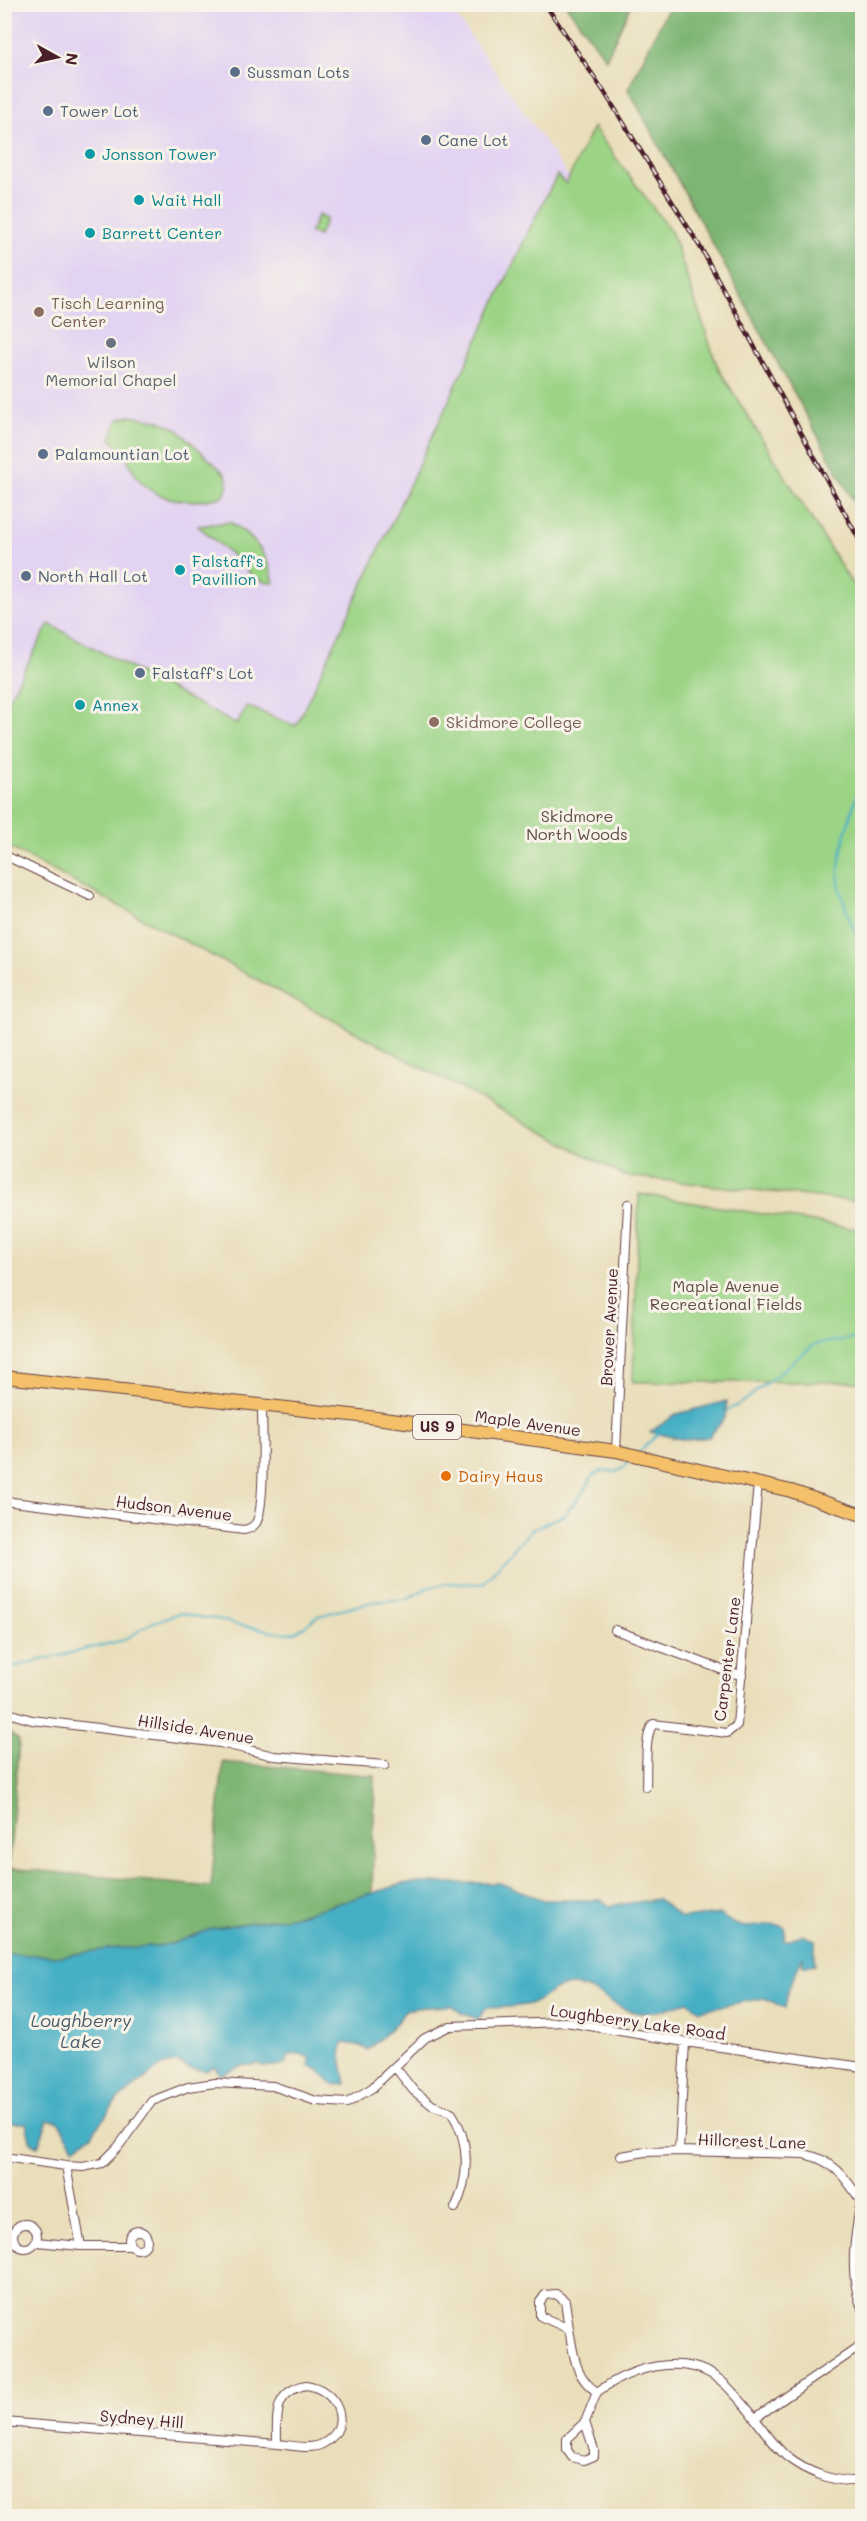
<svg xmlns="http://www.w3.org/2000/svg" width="867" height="2521" viewBox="0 0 867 2521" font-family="Mali,sans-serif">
	<rect width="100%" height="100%" fill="#f7f3e8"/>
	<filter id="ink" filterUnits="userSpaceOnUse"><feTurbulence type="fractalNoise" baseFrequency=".0167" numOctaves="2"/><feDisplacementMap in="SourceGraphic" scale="12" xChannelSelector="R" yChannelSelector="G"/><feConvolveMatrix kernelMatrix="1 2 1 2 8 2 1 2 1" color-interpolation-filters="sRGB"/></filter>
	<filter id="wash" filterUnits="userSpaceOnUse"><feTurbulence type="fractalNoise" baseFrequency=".008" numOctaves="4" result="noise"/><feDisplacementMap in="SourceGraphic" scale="24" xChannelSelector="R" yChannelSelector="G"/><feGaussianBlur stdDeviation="1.35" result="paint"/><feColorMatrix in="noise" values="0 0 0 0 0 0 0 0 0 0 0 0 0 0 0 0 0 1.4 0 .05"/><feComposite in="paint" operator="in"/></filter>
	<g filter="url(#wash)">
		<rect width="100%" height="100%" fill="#e9deba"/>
		<!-- built -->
		<path fill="#e3d3f2" d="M4,5H449L569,177L593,127L672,233L718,368L862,600V1202L625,1176L5,845Z"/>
		<!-- green -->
		<path fill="#9cd486" stroke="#737a58" stroke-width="1.5" d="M593,127L672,233L718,368L862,600V1202L625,1176L5,845V706L49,624L237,725L246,706L296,726L530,228L557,175L566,184Z
			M318,215L326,219L319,236L310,233Z
			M130,416L157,420L176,428L226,475L228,484L224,496C197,504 161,504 140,481C134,475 131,464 126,457C121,450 116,445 111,439L118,419Z
			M230,522C254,537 269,555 274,583L264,582L252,576L242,564L198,526Z
			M639,1194L862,1230V1382H633Z"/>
		<!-- forest -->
		<path fill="#7db673" stroke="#646a4f" stroke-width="1.5" d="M566,5H631L606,59Z
			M670,5H862V517L628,89Z
			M4,1729L19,1740L9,1868L211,1887L223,1762L375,1776L372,1893L296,1916L214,1928L169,1945L107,1949L64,1956L5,1954Z"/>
		<!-- water -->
		<path fill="#45afc4" stroke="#486778" stroke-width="1.5" d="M727,1401L725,1418L709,1437L686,1440L650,1432L677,1414Z
			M406,1883H500L544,1900H601L610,1906L658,1899L681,1918L720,1914C750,1940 763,1917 785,1927L784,1941L802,1935L815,1940V1964L803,1966V1956L788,1990L785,2008L764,1998L700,2010L688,2002C675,2005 657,2014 643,2013C615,2013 598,1985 570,1986C549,1987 547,1998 533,2003C519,2008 502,2007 487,2008L478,2019L461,2013L451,2005C435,2008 420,2006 405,2010L399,2020L368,2050L358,2045L343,2043L341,2056L346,2084L333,2085L318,2069L309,2067L310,2058L301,2054L290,2055L284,2065L263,2067L260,2064L240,2066L221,2075L214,2066L206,2071L188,2068L177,2062L161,2066L117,2100L92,2135L74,2147L58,2121L48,2120L38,2146L31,2143L26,2123H8L5,2127V1954L64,1956L107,1949L169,1945L214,1928L296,1916Z"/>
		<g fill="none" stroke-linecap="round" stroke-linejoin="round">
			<!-- stream -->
			<path stroke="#45afc4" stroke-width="2" d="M862,778C855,803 835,859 839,883C843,905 852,926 862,945
				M727,1411L743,1402L815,1344L862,1337
				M639,1452L659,1433
				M4,1669L124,1640L151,1623L180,1613L204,1618H213L239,1625L284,1633L296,1632L318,1616L372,1602L407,1599L427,1588L449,1583L482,1584L532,1529L564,1515L585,1490L593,1475L601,1471L616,1472L622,1469L631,1460"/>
		</g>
	</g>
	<g filter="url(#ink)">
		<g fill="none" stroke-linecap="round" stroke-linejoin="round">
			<defs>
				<path id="minor" d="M4,855L90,896
					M616,1451L628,1204
					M4,1501L244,1530C249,1529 253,1527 256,1523C266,1507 262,1427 262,1405
					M615,1630L728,1672L742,1675
					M4,1712L32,1720L220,1743L274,1756L385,1765
					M646,1787C647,1771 644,1736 653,1724L727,1733L737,1725L758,1483
					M395,2067L413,2090L432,2105L451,2112C470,2140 470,2178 455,2208
					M679,2151L685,2042
					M621,2156L645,2152L679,2151L804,2154C835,2161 844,2176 861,2201C855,2235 848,2274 862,2308
					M4,2157L66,2166L83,2167L102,2163L118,2147L152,2101L188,2087L215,2083L273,2086L316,2101L347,2103L372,2088L425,2038L450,2026L566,2022L685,2042L862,2067
					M66,2166L81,2246
					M13 2236a12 12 0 1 1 24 0a12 12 0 1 1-24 0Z
					M129 2240a9 9 0 1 1 18 0a9 9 0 1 1-18 0Z
					M36,2242L81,2246H131
					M556,2294L565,2301L569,2329L540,2316V2302L545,2295Z
					M569,2329C574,2354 574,2377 597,2392
					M306,2385C337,2389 354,2426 324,2443C311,2451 291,2445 277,2444C277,2416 273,2392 306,2385Z
					M597,2392C631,2368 683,2351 720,2380C727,2385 733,2393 739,2399C756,2417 768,2440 786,2456C807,2473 836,2483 862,2481
					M755,2418L862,2345
					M4,2422L277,2444
					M585,2422L594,2450V2456L584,2460L572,2457L567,2450V2439Z
					M585,2422L597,2392"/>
				<path id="primary" d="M4,1377L369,1417L616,1451L791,1491L862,1515"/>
			</defs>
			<!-- minor casing -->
			<use href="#minor" stroke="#623c40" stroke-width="10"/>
			<!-- primary casing -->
			<use href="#primary" stroke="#623c40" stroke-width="14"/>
			<!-- minor -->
			<use href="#minor" stroke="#fff" stroke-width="8"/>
			<!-- primary -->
			<use href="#primary" stroke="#f4c16b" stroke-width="12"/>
			<defs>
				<path id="rail" d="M545,4L605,93L702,250L862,545"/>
			</defs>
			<!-- rail casing -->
			<use href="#rail" stroke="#4a1f2b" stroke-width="4.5"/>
			<!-- rail -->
			<use href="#rail" stroke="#f7f3e8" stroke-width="2" stroke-dasharray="7" stroke-linecap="butt"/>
		</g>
	</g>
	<!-- markers -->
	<g fill="#5c6f8a" stroke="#f7f3e8" stroke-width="2">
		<circle cx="235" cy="72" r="6"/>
		<circle cx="48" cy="111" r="6"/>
		<circle cx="426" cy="140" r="6"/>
		<circle cx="43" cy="454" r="6"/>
		<circle cx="26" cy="576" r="6"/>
		<circle cx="140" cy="673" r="6"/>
	</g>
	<g fill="#0f9aa8" stroke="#f7f3e8" stroke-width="2">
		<circle cx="90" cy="154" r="6"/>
		<circle cx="139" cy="200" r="6"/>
		<circle cx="90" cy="233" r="6"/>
		<circle cx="180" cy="570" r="6"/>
		<circle cx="80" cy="705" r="6"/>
	</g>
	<g fill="#8d6e63" stroke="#f7f3e8" stroke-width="2">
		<circle cx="39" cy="312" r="6"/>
		<circle cx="434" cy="722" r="6"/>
	</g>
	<circle fill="#6b7280" stroke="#f7f3e8" stroke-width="2" cx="111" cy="343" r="6"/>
	<circle fill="#e8710a" stroke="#f7f3e8" stroke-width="2" cx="446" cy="1476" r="6"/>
	<g text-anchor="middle" stroke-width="6" stroke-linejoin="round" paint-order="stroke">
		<!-- shield labels -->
		<rect fill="#f7f3e8" stroke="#7e5f64" stroke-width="1.5" x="413" y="1415" width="48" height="24" rx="4.5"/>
		<g font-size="15" font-weight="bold" fill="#4a1f2b">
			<text x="437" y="1432">US 9</text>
		</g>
		<!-- service labels -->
		<g font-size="16" fill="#4e5e75" stroke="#f7f3e8" text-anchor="start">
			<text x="247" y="78">Sussman Lots</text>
			<text x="60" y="117">Tower Lot</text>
			<text x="438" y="146">Cane Lot</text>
			<text x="55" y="460">Palamountian Lot</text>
			<text x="38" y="582">North Hall Lot</text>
			<text x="152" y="679">Falstaff's Lot</text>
		</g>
		<!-- culture labels -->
		<g font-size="16" fill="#0d838f" stroke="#f7f3e8" text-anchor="start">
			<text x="102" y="160">Jonsson Tower</text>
			<text x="151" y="206">Wait Hall</text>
			<text x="102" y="239">Barrett Center</text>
			<text x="192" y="567">Falstaff's<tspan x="192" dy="18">Pavillion</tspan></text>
			<text x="92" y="711">Annex</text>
		</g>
		<!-- education labels -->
		<g font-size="16" fill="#785e54" stroke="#f7f3e8" text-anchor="start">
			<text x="51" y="309">Tisch Learning<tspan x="51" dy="18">Center</tspan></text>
			<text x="446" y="728">Skidmore College</text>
		</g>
		<!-- worship labels -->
		<g font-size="16" fill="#5b616d" stroke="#f7f3e8">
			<text x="111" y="368">Wilson<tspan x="111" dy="18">Memorial Chapel</tspan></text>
		</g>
		<!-- park labels -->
		<g font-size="16" fill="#5e4c42" stroke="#f7f3e8">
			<text x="577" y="822">Skidmore<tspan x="577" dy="18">North Woods</tspan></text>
			<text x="726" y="1292">Maple Avenue<tspan x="726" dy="18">Recreational Fields</tspan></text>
		</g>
		<!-- street labels -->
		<g font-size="16" fill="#4a1f2b" stroke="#f7f3e8">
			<text transform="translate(609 1327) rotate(-87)" y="6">Brower Avenue</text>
			<text transform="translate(528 1423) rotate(8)" y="6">Maple Avenue</text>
			<text transform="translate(174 1508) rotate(7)" y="6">Hudson Avenue</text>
			<text transform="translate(727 1659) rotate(-83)" y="6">Carpenter Lane</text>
			<text transform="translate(196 1729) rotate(9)" y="6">Hillside Avenue</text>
			<text transform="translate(638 2022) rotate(8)" y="6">Loughberry Lake Road</text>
			<text transform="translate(752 2141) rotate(2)" y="6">Hillcrest Lane</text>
			<text transform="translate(142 2419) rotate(5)" y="6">Sydney Hill</text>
		</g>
		<!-- food labels -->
		<g font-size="16" fill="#c56008" stroke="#f7f3e8" text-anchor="start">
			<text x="458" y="1482">Dairy Haus</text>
		</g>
		<!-- water labels -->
		<g font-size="18" font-style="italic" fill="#485968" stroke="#f7f3e8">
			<text x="81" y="2027">Loughberry<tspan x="81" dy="21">Lake</tspan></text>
		</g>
	</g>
	<!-- margin -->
	<rect width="867" height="2521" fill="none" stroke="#f7f3e8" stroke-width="24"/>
	<!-- north arrow -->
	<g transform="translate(57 57) rotate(98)" stroke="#f7f3e8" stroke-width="4.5" paint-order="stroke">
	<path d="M0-4.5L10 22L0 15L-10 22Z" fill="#4a1f2b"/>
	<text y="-9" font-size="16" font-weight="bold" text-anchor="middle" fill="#4a1f2b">N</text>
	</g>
</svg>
